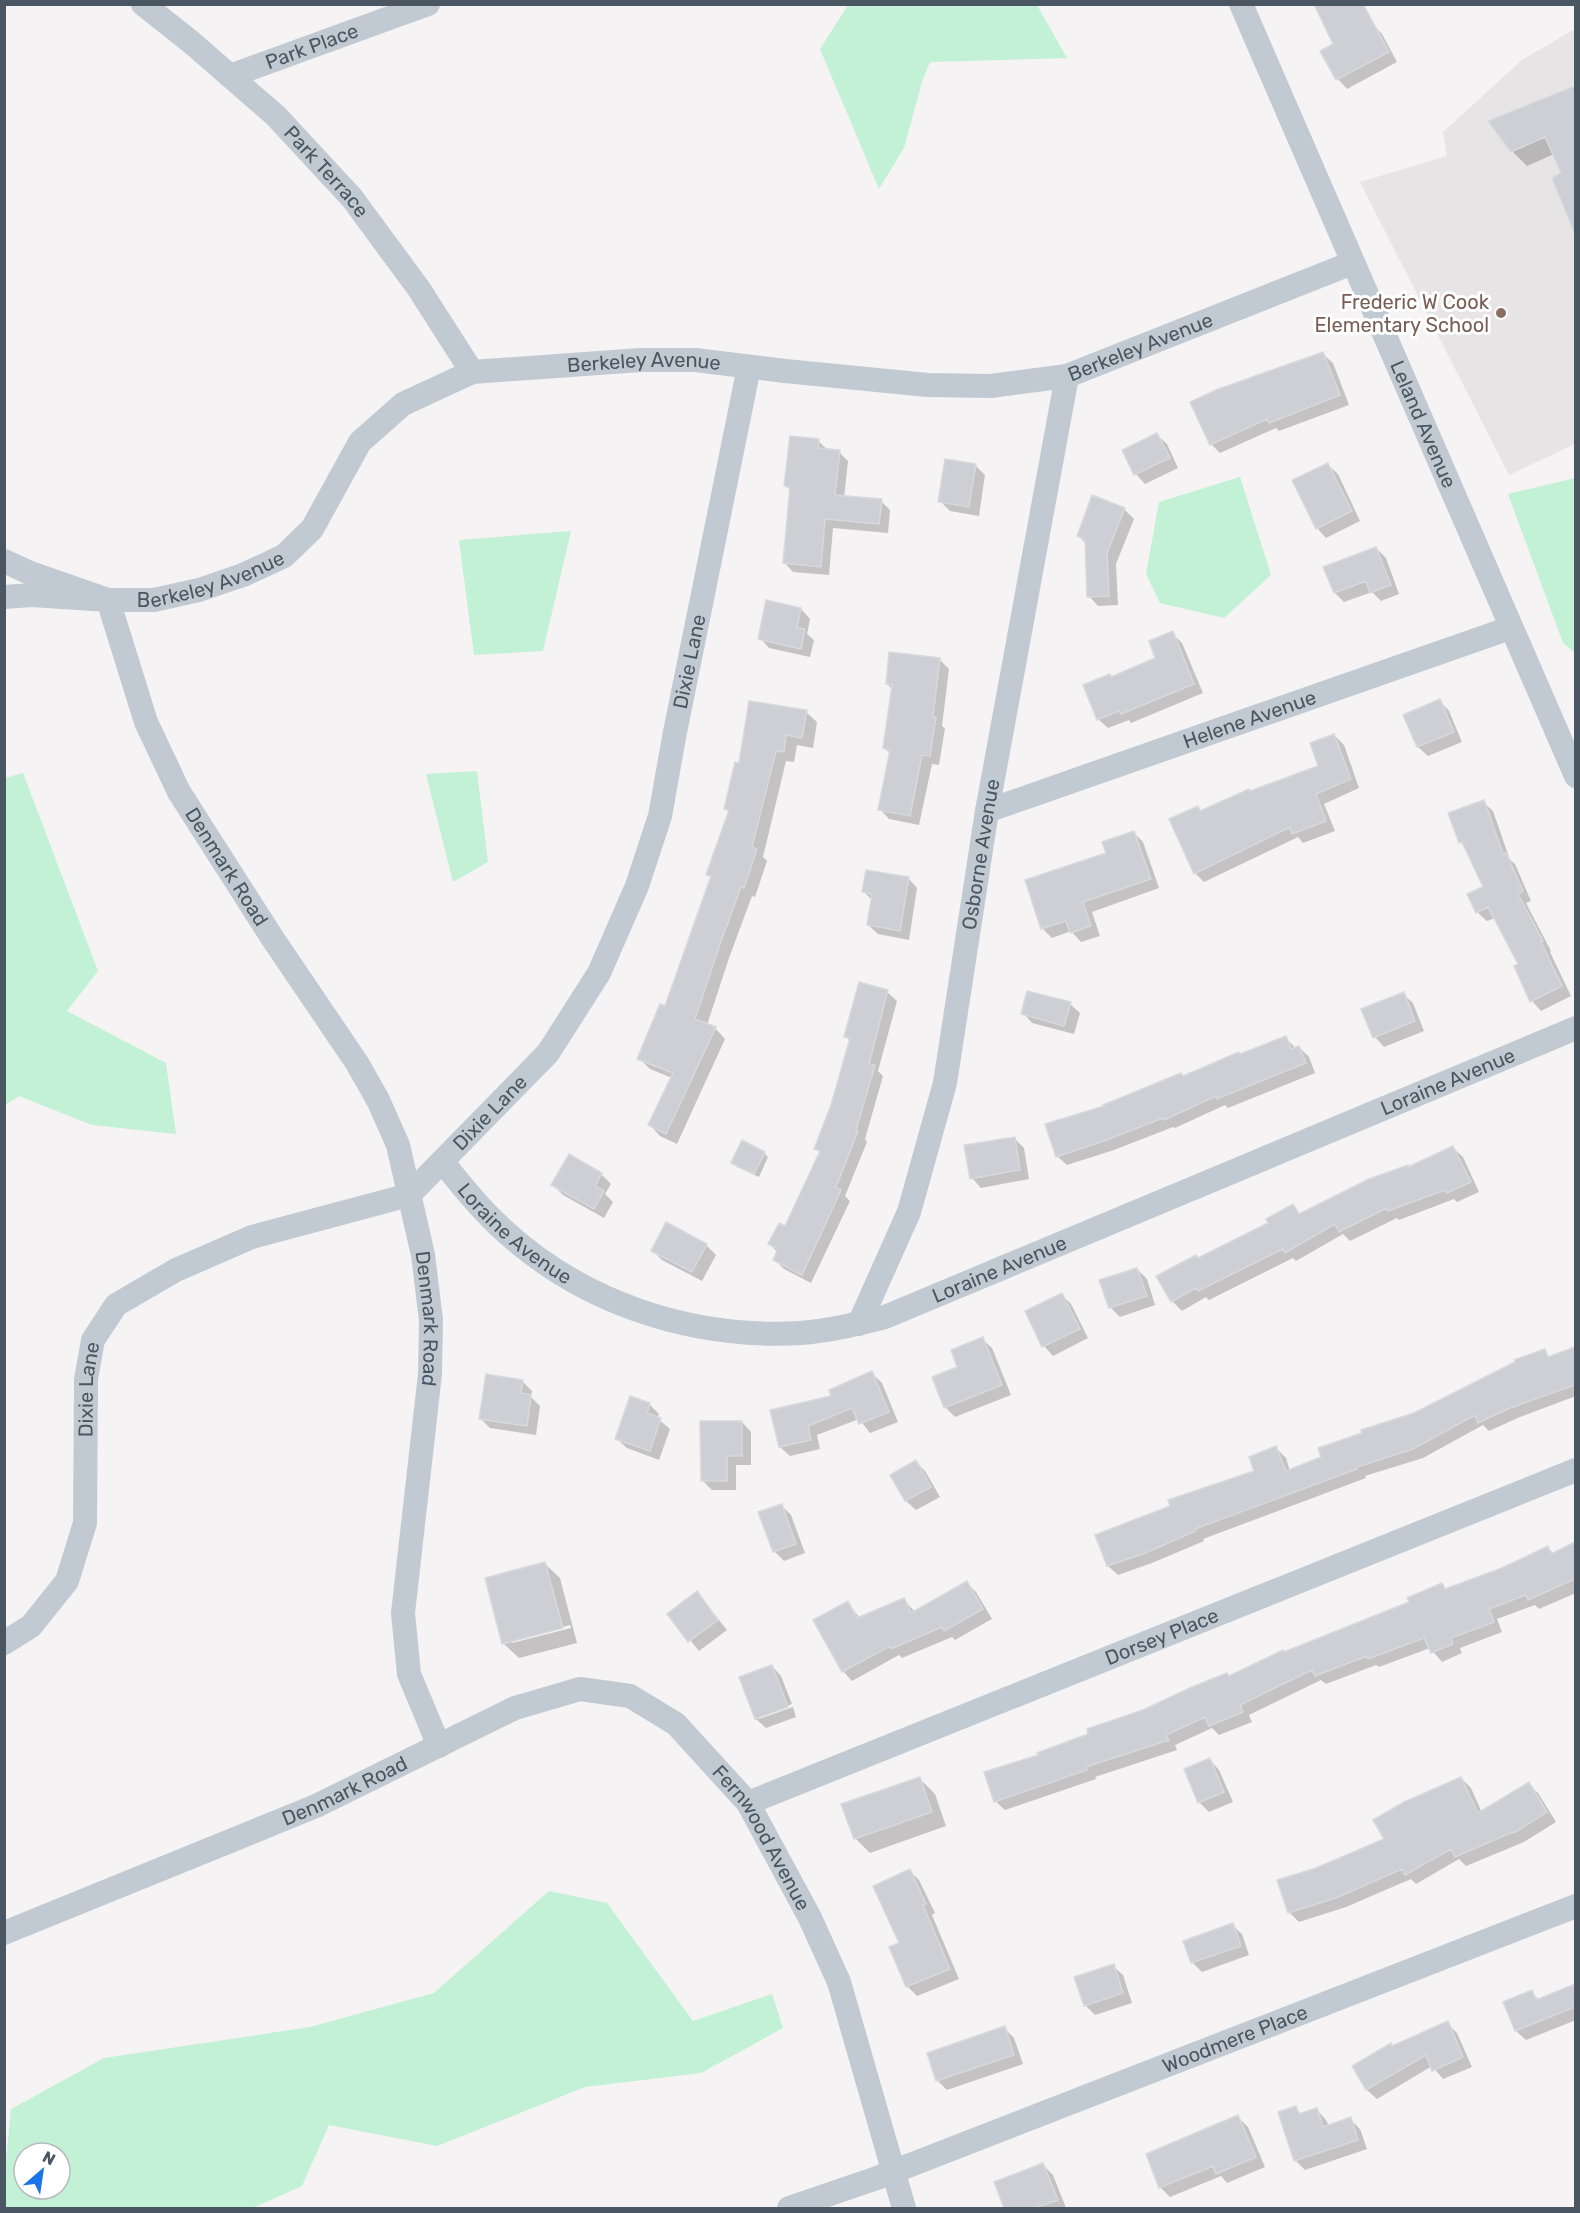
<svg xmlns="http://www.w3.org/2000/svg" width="1580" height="2213" viewBox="0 0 1580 2213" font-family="Rubik,sans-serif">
	<rect width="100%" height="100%" fill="#f5f3f3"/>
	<!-- education -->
	<path fill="#e6e4e5" d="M1575,29V444L1509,475L1360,182L1447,156L1443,132L1522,60Z"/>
	<!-- green -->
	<path fill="#c3f1d5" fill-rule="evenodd" d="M1037,5L1067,58L930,62L922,82L904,148L879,189L820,49L848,5Z
		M1240,477L1271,575L1224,618L1160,603L1146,574L1159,502Z
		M1575,478H1576L1575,653L1563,643L1508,494Z
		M571,531L543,651L474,655L459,540Z
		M477,771L488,862L453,882L426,774Z
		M23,773L98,971L67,1011L166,1063L176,1134L92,1125L19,1096L5,1105V778Z
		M549,1891L607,1903L693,2021L772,1994L783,2028L701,2073L585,2087L437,2146L329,2125L302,2186L253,2208H5V2171L11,2109L104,2058L310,2027L434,1993ZM24,2153H60V2189H24Z"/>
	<!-- shadow -->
	<path fill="#0003" fill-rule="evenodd" d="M1373,24L1382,34L1397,62L1347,89L1338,79L1322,52Z
		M1576,88V231L1554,178L1563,174L1554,154L1527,166L1512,151L1491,122Z
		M1323,354L1333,363L1349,405L1279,431L1276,428L1220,453L1211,444Z
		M1157,435L1167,444L1178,468L1145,484L1136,474L1124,451Z
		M818,441L828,450L839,452L848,461L844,498L881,501L890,510L888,533L833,528L829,575L793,572L784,562L791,491L786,486Z
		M946,461L976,466L985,475L979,516L950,511L940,501Z
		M1328,465L1338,474L1360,521L1326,538L1317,528Z
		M1124,509L1134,519L1116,564L1118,605L1098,606L1089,596L1087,544L1078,536Z
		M1376,548L1386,558L1399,594L1381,601L1372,592L1344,602L1335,593Z
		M801,609L810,619L807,634L814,640L810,657L769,648L760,638Z
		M1172,633L1182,643L1203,693L1131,723L1129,720L1108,728L1098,719L1112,678L1157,659Z
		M939,659L949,669L942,726L945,728L939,765L932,764L919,825L889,819L880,809L891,754L884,748L893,690L887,684Z
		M1440,701L1449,711L1462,742L1428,756L1418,747Z
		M806,712L817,722L813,748L797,745L794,762L786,761L763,857L767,861L755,897L752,896L729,958L707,1025L715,1028L725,1039L677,1144L660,1136L650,1125L672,1078L650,1069L639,1058L666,1008L712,878L708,874L730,813L725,808L740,765Z
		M1334,735L1344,745L1359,788L1324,804L1335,831L1303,843L1298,837L1204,882L1195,873L1197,808L1202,812L1320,766Z
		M1483,802L1493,811L1510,860L1515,864L1531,901L1526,903L1551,951L1550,952L1571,996L1541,1011L1532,1001L1520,965L1495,918L1487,921L1477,912L1485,887L1466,847L1461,842Z
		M1134,833L1143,842L1159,888L1092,912L1100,936L1081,942L1071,931L1052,938L1042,928L1108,854Z
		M908,878L917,888L909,940L878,934L868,925L872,900L864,892Z
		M887,992L897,1001L878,1071L883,1076L865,1139L867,1142L845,1196L850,1201L811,1283L784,1269L775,1260L778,1253L770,1244L786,1228L820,1153L816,1148L833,1105L850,1041L846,1037Z
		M1403,994L1413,1003L1424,1031L1384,1047L1375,1037Z
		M1070,1004L1080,1013L1074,1034L1032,1023L1023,1013Z
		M1286,1038L1296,1049L1299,1047L1309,1057L1315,1073L1228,1108L1225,1105L1175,1128L1173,1127L1114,1150L1067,1165L1057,1156L1106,1107Z
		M1014,1138L1024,1148L1029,1179L981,1188L972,1178Z
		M1453,1148L1463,1157L1479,1192L1457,1202L1454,1199L1399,1220L1397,1218L1350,1241L1343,1234L1296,1261L1293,1258L1209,1300L1206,1297L1182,1311L1172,1301L1199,1259L1270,1224L1292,1206L1301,1215Z
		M764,1153L768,1157L759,1177L737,1167L733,1162Z
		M601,1174L611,1184L605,1194L613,1202L604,1218L563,1195L553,1185Z
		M706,1245L716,1255L702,1281L662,1260L653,1251Z
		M1137,1269L1147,1279L1155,1305L1120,1317L1110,1307Z
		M1062,1295L1071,1304L1088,1338L1053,1356L1044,1346Z
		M982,1339L992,1348L1011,1395L955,1417L945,1407L959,1368Z
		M1576,1349V1396L1520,1417L1489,1431L1483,1425L1423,1458L1365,1476L1366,1478L1203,1539L1204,1541L1152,1563L1118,1575L1108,1566L1097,1535L1256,1472L1276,1448L1286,1458L1290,1471L1323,1458L1544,1351L1551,1358Z
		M872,1373L882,1383L898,1422L870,1433L859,1419L817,1435L820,1449L790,1456L780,1447L833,1397Z
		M522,1381L532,1391L531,1397L540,1406L536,1435L490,1428L480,1418Z
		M649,1404L659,1414L657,1418L670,1429L659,1460L627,1448L617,1439Z
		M742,1422L751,1432V1465H736V1490H712L702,1480Z
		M916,1462L925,1471L940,1497L916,1510L906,1501L892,1475Z
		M781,1505L791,1515L805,1553L784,1561L774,1551Z
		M1576,1544V1593L1539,1609L1535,1605L1497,1619L1502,1632L1460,1648L1462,1653L1442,1662L1430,1648L1379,1667L1376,1665L1326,1684L1321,1680L1249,1715L1252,1722L1219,1735L1212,1728L1175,1745L1177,1750L1095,1777L1096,1779L1005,1810L995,1801L1040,1756L1284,1653L1411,1603L1442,1585L1447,1590L1503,1569L1548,1548L1554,1554Z
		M545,1564L560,1578L577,1643L519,1658L504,1644ZM570,1625L571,1628L512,1643V1640Z
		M967,1583L976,1592L992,1619L955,1640L952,1637L902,1658L899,1655L852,1681L843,1671L847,1603L860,1618L904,1600L915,1612Z
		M697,1593L727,1630L699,1651L669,1614Z
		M772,1666L781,1676L792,1704L759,1716V1719L793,1707L796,1717L766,1728L756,1719Z
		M1210,1760L1219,1770L1233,1802L1209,1812L1199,1802Z
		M1461,1778L1471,1788L1482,1813L1528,1784L1538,1793L1556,1822L1524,1842L1466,1866L1459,1859L1416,1884L1411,1879L1346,1907L1299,1922L1289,1912L1317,1870L1386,1839Z
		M920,1779L935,1794L946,1826L870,1853L855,1838Z
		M910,1871L919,1880L935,1913L932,1915L959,1979L917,1996L907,1986L901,1943Z
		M1232,1925L1242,1934L1249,1955L1202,1972L1193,1963L1185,1942Z
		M1113,1966L1123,1975L1132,2003L1095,2015L1085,2005Z
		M1576,1985V2020L1526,2040L1516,2031L1505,2003L1531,1992L1539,2000Z
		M1447,2023L1457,2033L1472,2067L1443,2079L1432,2066L1377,2099L1367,2090L1354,2066Z
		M1004,2028L1014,2038L1023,2064L947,2090L937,2080Z
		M1295,2108L1302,2115L1317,2110L1326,2120L1329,2126L1350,2119L1360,2129L1367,2149L1305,2170L1295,2160Z
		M1238,2117L1248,2127L1265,2167L1227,2183L1221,2176L1170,2197L1160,2187Z
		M1043,2165L1053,2175L1066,2208H1005L996,2183Z"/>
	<!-- building -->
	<path fill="#cdcfd5" stroke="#d7d9de" stroke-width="1.5" d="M1314,4H1363L1389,52L1336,80L1320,51L1333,44Z
		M1575,86V234L1552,178L1561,173L1545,137L1511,152L1488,121Z
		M1323,352L1340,395L1269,423L1267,419L1210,445L1190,402L1216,390Z
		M1157,433L1170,458L1134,475L1122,450Z
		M790,436L819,439L818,448L840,450L835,495L882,499L879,524L825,519L821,567L783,563L790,487L784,486Z
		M945,459L976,464L969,507L938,502Z
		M1328,463L1352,511L1316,529L1292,480Z
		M1092,495L1125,508L1107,553L1109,596L1087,597L1085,539L1077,536Z
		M1376,547L1391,585L1370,593L1366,581L1334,593L1323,567Z
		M766,600L801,608L797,628L805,629L801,649L758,639Z
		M1173,631L1194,684L1121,714L1119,711L1097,720L1083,685L1110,674L1111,677L1155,658L1149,641Z
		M889,652L940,658L933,717H936L930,756L922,755L910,816L878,810L890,750L883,748L892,685L886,684Z
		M1440,699L1454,732L1417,747L1403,715Z
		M749,701L807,710L802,738L786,735L784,752L776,751L752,847L757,849L744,888L741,887L719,947L695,1019L716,1027L666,1134L648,1125L673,1073L637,1059L660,1004L665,1006L711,876L706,875L729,810L724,809L735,762L739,763Z
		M1334,734L1351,779L1316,794L1326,821L1292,834L1290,827L1194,874L1169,819L1198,806L1200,811L1249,789L1250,791L1318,766L1310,743Z
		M1484,800L1503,854L1506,853L1523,891L1518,894L1543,941L1541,942L1562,986L1530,1002L1514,966L1518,964L1488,907L1476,913L1467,894L1483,887L1462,842L1459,843L1448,813Z
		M1134,831L1151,879L1083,902L1091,926L1070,933L1066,921L1041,929L1025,880L1106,853L1102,842Z
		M866,870L909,877L900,931L867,925L872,894L862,892Z
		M859,982L888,990L869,1064L875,1065L856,1130L858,1131L836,1187L841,1190L802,1275L773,1260L778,1249L768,1244L779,1223L785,1226L820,1151L814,1149L831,1105L850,1038L844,1037Z
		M1027,991L1071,1002L1064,1026L1021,1014Z
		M1404,992L1415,1021L1373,1038L1361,1009Z
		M1286,1036L1291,1049L1299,1046L1306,1063L1217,1099L1216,1096L1164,1120L1163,1118L1104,1141L1056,1157L1045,1124L1104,1106L1103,1105L1181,1073L1183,1076L1239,1052L1240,1054Z
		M1015,1137L1020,1170L970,1179L964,1145Z
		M742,1140L765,1152L754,1174L731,1163Z
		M1453,1146L1471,1182L1447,1193L1445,1190L1388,1211L1387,1208L1339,1232L1335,1224L1285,1253L1283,1249L1198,1291L1196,1288L1171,1302L1156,1276L1196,1255L1198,1258L1268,1223L1266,1219L1293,1204L1299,1214L1369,1179L1408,1165V1167Z
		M569,1154L602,1173L595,1186L604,1191L594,1209L551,1185Z
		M666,1222L707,1244L692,1272L651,1251Z
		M1137,1268L1147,1296L1109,1308L1099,1280Z
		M1062,1293L1080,1329L1042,1347L1025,1311Z
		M983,1337L1002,1385L944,1408L932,1377L957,1367L951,1350Z
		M1575,1347V1385L1510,1408L1478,1423L1475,1415L1413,1449L1357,1467V1469L1195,1529L1196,1531L1143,1554L1107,1566L1095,1535L1170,1506L1168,1500L1254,1471L1249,1457L1276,1446L1286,1471L1321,1457L1318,1448L1362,1433L1361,1430L1414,1413L1515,1362L1514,1360L1545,1349L1548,1357Z
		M872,1371L889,1412L859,1424L852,1408L808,1426L811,1440L779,1447L770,1410L831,1396L829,1390Z
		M486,1374L523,1380L521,1393L531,1395L527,1426L479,1419Z
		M630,1396L650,1403L647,1413L661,1418L650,1451L615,1439Z
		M700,1421H742V1456H727V1481H701Z
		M916,1460L931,1487L905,1501L890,1475Z
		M782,1504L796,1544L773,1552L758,1512Z
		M1575,1542V1579L1528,1600L1526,1595L1489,1609L1494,1622L1451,1638L1453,1644L1431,1653L1424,1638L1368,1659L1367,1656L1315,1676L1312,1670L1240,1705L1243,1712L1209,1726L1205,1717L1166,1735L1169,1740L1086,1767L1087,1770L994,1802L984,1772L1038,1755L1037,1753L1088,1734L1087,1729L1143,1710L1192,1687L1227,1673L1229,1676L1283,1650L1284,1652L1409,1602L1407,1598L1442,1583L1445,1589L1502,1568L1548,1546L1551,1554Z
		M545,1562L563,1628L502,1644L485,1578Z
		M967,1581L983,1609L944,1631L942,1627L891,1649L890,1646L842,1672L813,1620L848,1601L857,1618L904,1598L911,1613Z
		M697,1591L718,1620L688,1642L667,1614Z
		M772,1665L788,1707L755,1719L739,1677Z
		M1210,1758L1224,1792L1198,1803L1184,1769Z
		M920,1777L932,1812L854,1839L841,1804Z
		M1461,1777L1478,1813L1529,1782L1547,1812L1514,1833L1513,1832L1455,1857L1451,1849L1405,1875L1402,1869L1336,1898L1288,1913L1277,1880L1316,1868L1384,1839L1373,1820L1404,1802Z
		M910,1869L926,1904L923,1905L950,1969L906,1987L889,1947L899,1943L873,1886Z
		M1233,1923L1241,1946L1191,1963L1183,1941Z
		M1114,1964L1123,1993L1084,2006L1074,1977Z
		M1575,1984V2007L1515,2031L1503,2002L1532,1990L1536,2000Z
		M1448,2021L1463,2057L1432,2071L1426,2055L1366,2090L1352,2066L1391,2043L1392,2046Z
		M1005,2026L1014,2055L936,2081L927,2053Z
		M1296,2106L1299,2114L1317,2108L1323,2127L1351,2117L1358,2140L1294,2161L1278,2112Z
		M1238,2115L1256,2157L1216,2174L1213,2166L1159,2188L1146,2154Z
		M1043,2163L1058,2200L1035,2208H1004L994,2182Z"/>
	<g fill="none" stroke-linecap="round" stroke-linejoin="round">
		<!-- minor -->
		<g stroke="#c1cad2" stroke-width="24">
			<path id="s1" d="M143,4L191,42L276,116L352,198L419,289L472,372"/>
			<path id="s2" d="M1241,4L1576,776"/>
			<path id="s3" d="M230,76L428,4"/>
			<path id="s4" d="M4,561L28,572L108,600L146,722L179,792L273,939L357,1063L378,1100L398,1145L423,1255L431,1320L430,1374L403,1613L409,1674L439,1746"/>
			<path id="s5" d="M4,597L32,595L108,600H154L199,590L243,575L284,556L312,529L360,442L403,404L472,372L641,360H695L785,371L928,385L991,386L1067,376L1352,263"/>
			<path id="s6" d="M987,811L1510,628"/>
			<path id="s7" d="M443,1162C460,1184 477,1205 497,1224C578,1302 689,1339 800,1333C829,1331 857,1324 885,1317L1576,1028"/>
			<path id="s8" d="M859,1324L909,1212L945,1083L987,811L1067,376"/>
			<path id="s9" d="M4,1643L31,1626L67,1581L85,1523L86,1379L93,1340L116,1305L176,1270L252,1237L409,1195L548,1053L599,973L637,886L660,816L675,732L749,367"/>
			<path id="s10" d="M748,1803L1576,1470"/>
			<path id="s11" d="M4,1933L316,1806L515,1708L580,1689L630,1696L676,1724L748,1803L810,1918L839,1982L904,2208"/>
			<path id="s12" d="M789,2208L877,2178L1576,1906"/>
		</g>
	</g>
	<!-- markers -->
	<circle fill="#8d6e63" stroke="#fff" stroke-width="2" cx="1501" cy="313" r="6"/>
	<g text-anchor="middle" stroke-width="6" stroke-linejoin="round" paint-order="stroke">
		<!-- street labels -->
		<g font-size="20" fill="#4a5661" stroke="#fff">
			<text dy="7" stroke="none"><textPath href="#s3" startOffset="87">Park Place</textPath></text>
			<text dy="7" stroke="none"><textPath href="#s1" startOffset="249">Park Terrace</textPath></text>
			<text dy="7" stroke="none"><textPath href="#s5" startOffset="1236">Berkeley Avenue</textPath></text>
			<text dy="7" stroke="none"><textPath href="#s5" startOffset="732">Berkeley Avenue</textPath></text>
			<text dy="7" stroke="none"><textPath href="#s2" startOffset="458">Leland Avenue</textPath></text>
			<text dy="7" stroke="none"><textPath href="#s5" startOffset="210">Berkeley Avenue</textPath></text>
			<text dy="7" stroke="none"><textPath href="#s9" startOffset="1310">Dixie Lane</textPath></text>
			<text dy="7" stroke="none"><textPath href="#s6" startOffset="278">Helene Avenue</textPath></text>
			<text dy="7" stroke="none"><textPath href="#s8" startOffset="488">Osborne Avenue</textPath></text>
			<text dy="7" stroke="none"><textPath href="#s4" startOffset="405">Denmark Road</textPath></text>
			<text dy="7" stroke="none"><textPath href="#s7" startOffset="1110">Loraine Avenue</textPath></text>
			<text dy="7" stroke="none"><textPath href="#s9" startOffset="806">Dixie Lane</textPath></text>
			<text dy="7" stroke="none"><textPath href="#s7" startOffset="102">Loraine Avenue</textPath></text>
			<text dy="7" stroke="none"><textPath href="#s7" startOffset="624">Loraine Avenue</textPath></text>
			<text dy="7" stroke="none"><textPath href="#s4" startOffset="909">Denmark Road</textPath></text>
			<text dy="7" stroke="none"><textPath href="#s9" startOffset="284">Dixie Lane</textPath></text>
			<text dy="7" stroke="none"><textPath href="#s10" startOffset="446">Dorsey Place</textPath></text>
			<text dy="7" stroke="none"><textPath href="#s11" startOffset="369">Denmark Road</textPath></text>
			<text dy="7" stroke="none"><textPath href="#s11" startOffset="874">Fernwood Avenue</textPath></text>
			<text dy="7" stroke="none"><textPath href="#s12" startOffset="477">Woodmere Place</textPath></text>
		</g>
		<!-- education labels -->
		<g font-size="20" fill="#785e54" stroke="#fff" text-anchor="end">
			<text x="1489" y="309">Frederic W Cook<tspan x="1489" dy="23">Elementary School</tspan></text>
		</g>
	</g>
	<!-- border -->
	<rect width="1580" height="2213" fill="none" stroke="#4a5661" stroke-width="12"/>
	<!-- north arrow -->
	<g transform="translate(42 2171) rotate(29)"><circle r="28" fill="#ffffff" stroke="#b7bbc0" stroke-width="1.5"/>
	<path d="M0-4.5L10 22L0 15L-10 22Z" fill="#1a73e8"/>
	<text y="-9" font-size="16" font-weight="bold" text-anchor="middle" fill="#4a5661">N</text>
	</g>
</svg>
